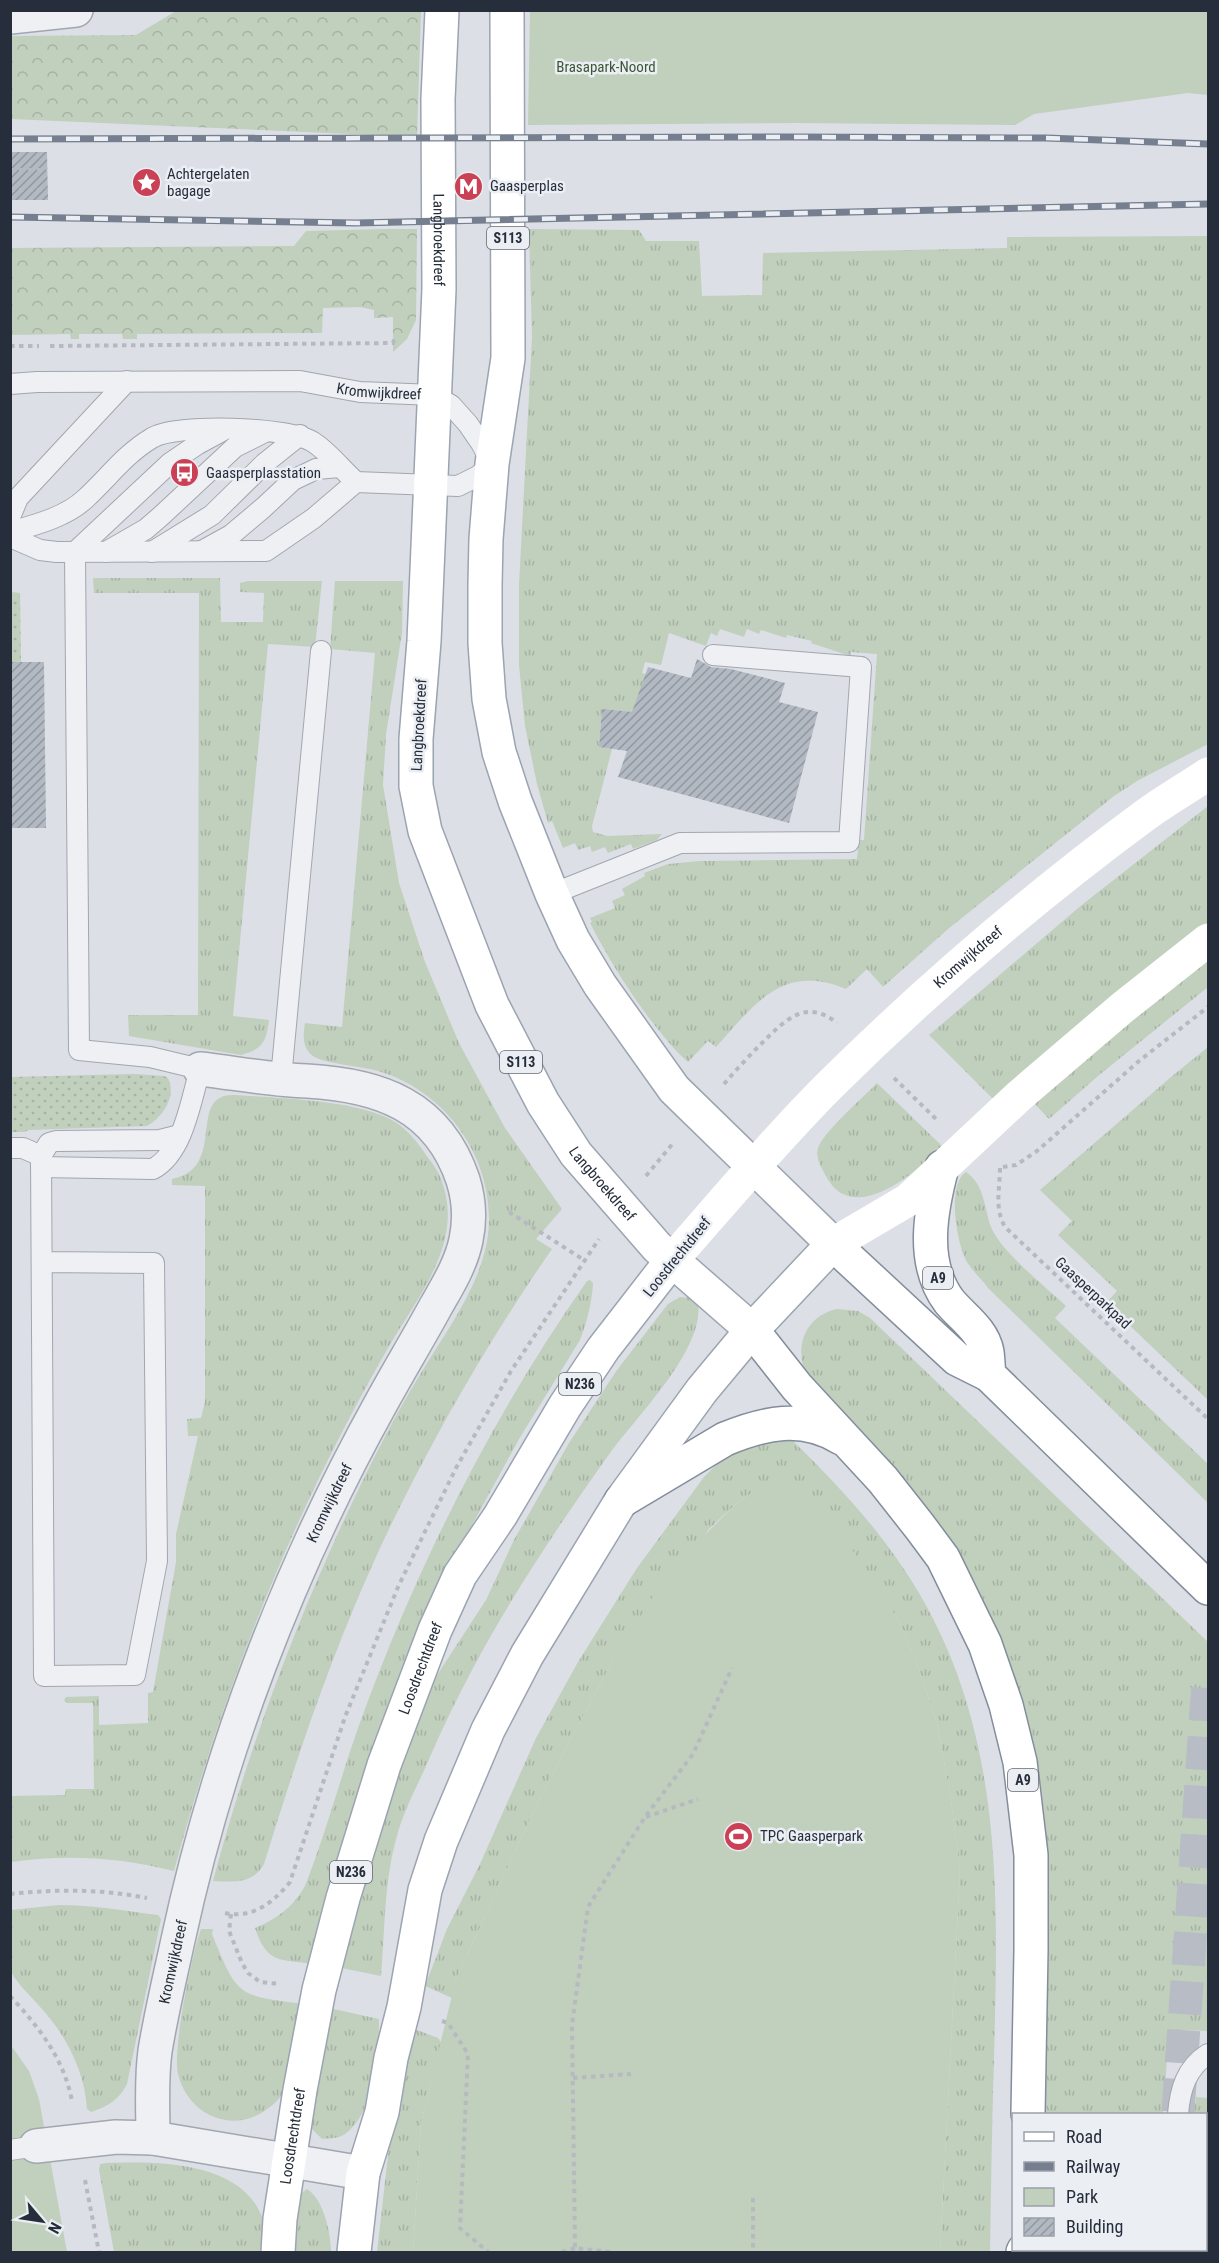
<svg xmlns="http://www.w3.org/2000/svg" width="1219" height="2263" viewBox="0 0 1219 2263" font-family="'Roboto Condensed',sans-serif">
	<defs>
		<pattern id="grass-tufts" width="24" height="20" patternUnits="userSpaceOnUse" patternTransform="scale(1.5)"><rect width="24" height="20" fill="#c1cfbd"/><path d="M3 7l-1-3M5 7V3M7 7l1-3M15 17l-1-3M17 17v-4M19 17l1-3" fill="none" stroke="#a6b2a3"/></pattern>
		<pattern id="forest-crowns" width="20" height="18" patternUnits="userSpaceOnUse" patternTransform="scale(1.5)"><rect width="20" height="18" fill="#c1cfbd"/><path d="M2 6a3 3 0 1 1 6 0M12 15a3 3 0 1 1 6 0" fill="none" stroke="#a6b2a3"/></pattern>
		<pattern id="garden-dots" width="8" height="8" patternUnits="userSpaceOnUse" patternTransform="scale(1.5)"><rect width="8" height="8" fill="#c1cfbd"/><path d="M2 2h.1M6 6h.1" fill="none" stroke="#a6b2a3" stroke-width="1.8" stroke-linecap="round"/></pattern>
		<pattern id="building-hatch" width="6" height="6" patternUnits="userSpaceOnUse" patternTransform="scale(1.5)"><rect width="6" height="6" fill="#b3b9c2"/><path d="M-1 1l2-2M0 6l6-6M5 7l2-2" fill="none" stroke="#91979f"/></pattern>
	</defs>
	<rect width="100%" height="100%" fill="#dcdfe6"/>
	<!-- grass -->
	<path fill="url(#grass-tufts)" d="M529,229L639,230L646,241H699L702,296L762,295L763,253L1007,248V237L1208,236V744L1137,781L1114,796L948,929L883,987L867,969L846,989C782,963 755,1004 716,1047L708,1041L688,1062C675,1051 667,1040 656,1027C631,995 609,960 590,923L592,922L590,918L615,908L612,901L625,895L622,889L645,876L644,873L668,864L700,861L857,859L859,840H864L877,654L851,652L850,656L811,643L812,641L787,635L786,638L761,630L759,634L747,629L744,637L720,629L717,636L711,633L706,646L669,633L661,665L645,662L642,673L656,676L646,714L602,710L599,747L612,749L592,826L593,832L607,836L662,834L657,840L633,849L631,844L608,853L605,847L592,852L590,846L578,850L575,843L563,848L552,821L548,823L537,784L525,726L519,665V585L532,337Z
		M93,578H220L221,622H263L264,593L240,592V583L248,581H322L315,647L268,644L233,1016L269,1020C266,1042 263,1049 241,1055L129,1036L128,1015H198L199,593H94Z
		M335,581H403L402,633L386,734L383,785L399,883L425,962L459,1043L505,1128L562,1209L536,1239L552,1249C486,1344 429,1444 380,1548C333,1650 297,1756 264,1864C253,1884 234,1882 213,1881C248,1750 295,1623 353,1501C373,1459 394,1417 418,1378C446,1330 488,1279 489,1221C490,1152 443,1090 378,1071C362,1066 325,1064 313,1056C302,1048 303,1035 305,1023L342,1027L375,653L330,649Z
		M1208,806V924L1088,1019L995,1101L929,1035L1083,904Z
		M1208,955V987L1098,1076L1049,1119L1032,1101Z
		M1208,1047V1400L1106,1303L1117,1291L1058,1235L1072,1221L1040,1190L1171,1077Z
		M877,1083L943,1147C918,1170 855,1227 827,1178C822,1169 815,1158 818,1148C823,1132 864,1097 877,1083Z
		M235,1095C278,1098 356,1100 392,1120C407,1129 417,1141 426,1155C433,1164 440,1173 443,1185C463,1245 416,1299 388,1348C293,1512 223,1689 174,1871C120,1857 65,1854 11,1862V1796L65,1795L66,1789H94L93,1703H67L64,1700L66,1697L99,1696V1725L148,1723V1693L153,1692L176,1562V1534L198,1436H188L187,1419L201,1418L205,1402V1186L172,1185V1179C229,1168 185,1093 235,1095Z
		M966,1172C985,1185 984,1208 991,1227C1001,1252 1045,1286 1066,1306L1055,1318L1208,1464V1503L988,1288C982,1279 973,1272 967,1262C957,1245 946,1184 966,1172Z
		M590,1280L593,1283C592,1303 587,1321 580,1340L519,1439L465,1538L314,1964C279,1959 267,1964 255,1928C277,1919 293,1907 305,1886C328,1828 343,1767 365,1709C420,1560 496,1410 587,1281Z
		M680,1297L692,1298L698,1304C704,1350 637,1416 610,1453C541,1550 478,1646 430,1757C419,1783 404,1809 397,1836C384,1879 385,1931 381,1976L337,1967L369,1851L428,1689L486,1600L514,1540L569,1443L617,1370L668,1304Z
		M837,1309L858,1311L870,1318L1208,1642V2031L1181,2030L1183,2036H1179V2043H1176L1173,2051H1170V2059H1167L1163,2114H1042C1046,2002 1057,1886 1039,1775C1024,1684 990,1599 939,1524C901,1468 851,1424 806,1375C794,1347 805,1316 837,1309Z
		M786,1439L792,1440C840,1487 885,1535 919,1593C1004,1738 998,1896 994,2057C992,2122 991,2187 990,2252H940L960,1871L951,1800L937,1723L918,1667L899,1621L825,1512L750,1494L736,1504L709,1529L616,1654L539,1800L456,1979L452,1998L425,1986L447,1929L480,1864L536,1738L578,1662L637,1568L704,1477L720,1461L750,1444Z
		M59,1905C93,1905 125,1911 158,1915L161,1919L127,2084C118,2101 108,2106 91,2112L87,2109C85,2072 66,2035 41,2008C31,1996 19,1986 11,1972V1910Z
		M201,1929H213L212,1934C238,1998 237,1995 304,2004C300,2023 296,2043 291,2062C289,2071 289,2081 285,2089C281,2099 272,2106 263,2112C228,2134 187,2112 178,2074C172,2051 192,1953 201,1929Z
		M329,2008L379,2019C379,2053 376,2111 345,2134C338,2139 330,2138 322,2139L310,2127Z
		M412,2028L438,2038L441,2042L421,2123L413,2252H377L392,2121Z
		M1196,2097L1208,2098L1207,2252H1177V2250H1206V2114H1187L1188,2103H1196Z
		M107,2163C157,2161 244,2161 263,2220C266,2230 265,2242 265,2252H114L99,2170L100,2164Z
		M307,2189C324,2199 331,2235 331,2252H289L300,2194Z"/>
	<!-- forest -->
	<path fill="url(#forest-crowns)" d="M176,11H421L417,137L11,119V36L136,35Z
		M383,229H417L416,320L407,339L393,352V317L374,318V310L360,307L323,308L322,333L137,334V339H123L122,334H79V339H71L70,334L11,335V248L294,246L306,231Z"/>
	<!-- park -->
	<path fill="#c1cfbd" d="M530,11H1208V95L1188,93L1034,114L1015,125L795,123L528,125Z
		M771,1486L794,1489L812,1499L825,1512L852,1549L899,1621L918,1667L937,1723L951,1800L960,1871L940,2252H413L421,2123L456,1979L539,1800L616,1654L672,1567L736,1504L750,1494Z
		M10,2044L29,2071L39,2099L67,2252H11Z"/>
	<!-- garden -->
	<path fill="url(#garden-dots)" d="M11,592L20,593L21,662H11Z
		M134,1074L164,1076L168,1078C177,1096 163,1117 147,1126L28,1130L25,1132H11V1077Z"/>
	<!-- building -->
	<path fill="url(#building-hatch)" d="M10,152H47L48,200H10Z
		M697,659L711,667L731,669L785,683L779,702L818,712L789,823L618,777L627,751L599,747L602,709L632,712L648,667L691,678Z
		M10,662H44L46,828H10Z"/>
	<g fill="none" stroke-linecap="round" stroke-linejoin="round">
		<!-- highway-tunnel -->
		<path stroke="#b8bcc4" stroke-width="33" stroke-dasharray="33 16" stroke-linecap="butt" d="M1178,2112L1208,1683"/>
		<defs>
			<g id="lane">
				<path id="s1" d="M10,384L37,382L300,381L360,392L434,395L451,405L468,424L481,443L492,464L478,476L458,486L356,482C342,470 329,452 313,442C290,427 175,423 152,438C125,454 108,478 85,499C66,517 35,525 10,532"/>
				<path d="M10,517L18,498L127,381"/>
				<path d="M10,537L40,550L57,552L266,551L314,518L356,482"/>
				<path d="M202,551L231,535L263,508L293,480L316,469L340,467"/>
				<path d="M75,552L170,463L198,444L222,431"/>
				<path d="M106,552L146,529L161,516L235,447L265,432"/>
				<path d="M152,552L212,515L265,463L300,435"/>
				<path d="M552,894L680,843L849,842L861,667L713,655"/>
				<path d="M281,1078L321,651"/>
				<path d="M10,1148H23L41,1156"/>
				<path d="M41,1167L153,1169C183,1153 191,1101 200,1069L150,1057L79,1050L75,552"/>
				<path d="M42,1262L154,1263L157,1561L135,1675L44,1676L41,1156L49,1143L56,1141L160,1140L180,1135"/>
				<path d="M1178,2114C1180,2090 1186,2068 1208,2054"/>
				<path d="M10,2150L36,2146"/>
				<path d="M1166,2252V2250"/>
			</g>
			<g id="street">
				<path d="M10,17L76,10"/>
				<path id="s2" d="M153,2138C153,2109 151,2080 155,2051C161,2014 170,1977 178,1940C218,1754 288,1571 380,1405C398,1372 418,1339 436,1306C448,1285 461,1264 466,1240C470,1221 469,1199 463,1180C438,1105 379,1085 307,1081C271,1080 236,1073 200,1069"/>
				<path d="M36,2146L116,2137L153,2138L363,2173"/>
			</g>
			<g id="primary">
				<path id="s4" d="M442,10L438,99L439,289L424,641L416,739V786L425,831L492,1005L543,1103L576,1154L657,1247L752,1330"/>
				<path id="s5" d="M278,2252L280,2219L300,2090L319,1990L343,1898L384,1765L435,1630L460,1575L500,1516L565,1406L603,1349L672,1260"/>
				<path d="M354,2252L363,2173L382,2112L391,2058L404,2007L425,1890L441,1841L488,1730L527,1655L621,1501L702,1390L752,1330L833,1244L674,1089L600,985L573,940L552,894L515,801L499,752L489,699L485,643V585L486,539L492,464L508,358L507,10"/>
			</g>
			<path id="highway" d="M942,1167C931,1209 920,1262 949,1301C962,1317 983,1330 987,1352C988,1359 988,1367 989,1375
				M833,1244L957,1359L989,1375L1208,1588
				M752,1330L797,1387L883,1480L920,1527L943,1558L985,1644L1006,1705L1020,1762L1031,1855V1951L1028,2114
				M621,1501L725,1439C764,1423 802,1414 841,1438
				M1023,2252L1024,2250"/>
		</defs>
		<!-- lane casing -->
		<use href="#lane" stroke="#a2a6af" stroke-width="22"/>
		<!-- street casing -->
		<use href="#street" stroke="#a2a6af" stroke-width="36"/>
		<!-- primary casing -->
		<use href="#primary" stroke="#9ba4b1" stroke-width="36"/>
		<!-- highway casing -->
		<use href="#highway" stroke="#838d9c" stroke-width="36"/>
		<!-- path -->
		<path stroke="#b6bac0" stroke-width="4" stroke-dasharray="4.5 4.5" stroke-linecap="butt" d="M10,170H47
			M10,190H48
			M10,346H39
			M50,346L393,343L395,337
			M894,1078L936,1119
			M724,1084C736,1070 749,1056 762,1043C785,1020 806,998 837,1023
			M1003,1167L1016,1165L1037,1151L1139,1061L1208,1007
			M1000,1168C1000,1190 994,1207 1005,1227L1208,1419
			M646,1176L674,1142
			M509,1212L584,1260
			M646,1817L698,1799
			M10,1894C57,1889 101,1889 147,1898
			M225,1913C252,1919 273,1903 290,1882L345,1717L398,1587L456,1468L511,1371L599,1239
			M231,1914L229,1931L242,1963L248,1973L260,1982L280,1984
			M10,1996C39,2027 64,2059 72,2101
			M442,2021L448,2023L468,2054L460,2228L488,2252
			M573,2078L631,2074
			M85,2180L99,2252
			M753,2198V2252
			M562,2252L575,2248
			M610,2252L575,2248L572,2025L588,1907L645,1817L693,1754L732,1668"/>
		<!-- lane -->
		<use href="#lane" stroke="#eef0f4" stroke-width="20"/>
		<!-- street -->
		<use href="#street" stroke="#eef0f4" stroke-width="33"/>
		<!-- secondary -->
		<g stroke="#fff" stroke-width="33">
			<path d="M833,1244L908,1200L1019,1096L1122,1008L1208,940"/>
			<path id="s3" d="M672,1260C724,1201 775,1140 830,1085C928,988 1033,898 1144,816C1164,801 1187,788 1208,774"/>
		</g>
		<!-- primary -->
		<use href="#primary" stroke="#fff" stroke-width="33"/>
		<!-- highway -->
		<use href="#highway" stroke="#fff" stroke-width="33"/>
		<defs>
			<path id="rail" d="M10,139L792,137L1046,138L1208,144
				M10,217L356,223L1208,204"/>
		</defs>
		<!-- rail casing -->
		<use href="#rail" stroke="#767f8f" stroke-width="7"/>
		<!-- rail -->
		<use href="#rail" stroke="#ebeef3" stroke-width="4.5" stroke-dasharray="14" stroke-linecap="butt"/>
	</g>
	<!-- icons -->
	<defs>
		<symbol id="sight-disc" viewBox="-11 -11 22 22"><circle r="9.5" fill="#ca4156" stroke="#ebeef3"/><path d="M0-6L1.8-2.2L6-1.7L2.9 1.2L3.7 5.4L0 3.3L-3.7 5.4L-2.9 1.2L-6-1.7L-1.8-2.2Z" fill="#fff"/></symbol>
		<symbol id="metro-disc" viewBox="-11 -11 22 22"><circle r="9.5" fill="#ca4156" stroke="#ebeef3"/><path d="M-5.5 5V-5H-3L0 0L3-5H5.5V5H3V-.5L0 4L-3-.5V5Z" fill="#fff"/></symbol>
		<symbol id="bus-disc" viewBox="-11 -11 22 22"><circle r="9.5" fill="#ca4156" stroke="#ebeef3"/><path d="M-5-6H5V4H4V6H2V4H-2V6H-4V4H-5ZM-3.5-4V0h7V-4ZM-3.5 1.2v1.5H-2V1.2ZM2 1.2v1.5H3.5V1.2Z" fill="#fff"/></symbol>
		<symbol id="stadium-disc" viewBox="-11 -11 22 22"><circle r="9.5" fill="#ca4156" stroke="#ebeef3"/><path d="M0-5a6.5 5 0 1 0 0 10a6.5 5 0 1 0 0-10ZM-3.5-1.8h7v3.6h-7Z" fill="#fff"/></symbol>
	</defs>
	<g fill-rule="evenodd">
		<use href="#sight-disc" x="130" y="166" width="33" height="33"/>
		<use href="#metro-disc" x="452" y="170" width="33" height="33"/>
		<use href="#bus-disc" x="168" y="456" width="33" height="33"/>
		<use href="#stadium-disc" x="722" y="1820" width="33" height="33"/>
	</g>
	<g text-anchor="middle" stroke-width="5" stroke-linejoin="round" paint-order="stroke">
		<!-- shield labels -->
		<g fill="#ebeef3" stroke="#616872" stroke-width="1.5">
			<rect x="487" y="227" width="42" height="22" rx="4.5"/>
			<rect x="500" y="1051" width="42" height="22" rx="4.5"/>
			<rect x="923" y="1267" width="30" height="22" rx="4.5"/>
			<rect x="559" y="1373" width="42" height="22" rx="4.5"/>
			<rect x="1008" y="1769" width="30" height="22" rx="4.5"/>
			<rect x="330" y="1861" width="42" height="22" rx="4.5"/>
		</g>
		<g font-size="14" font-weight="bold" fill="#262e3b">
			<text x="508" y="243">S113</text>
			<text x="521" y="1067">S113</text>
			<text x="938" y="1283">A9</text>
			<text x="580" y="1389">N236</text>
			<text x="1023" y="1785">A9</text>
			<text x="351" y="1877">N236</text>
		</g>
		<!-- park labels -->
		<g font-size="15" fill="#3a5634" stroke="#ebeef3">
			<text x="606" y="72">Brasapark-Noord</text>
		</g>
		<!-- poi labels -->
		<g font-size="15" fill="#262e3b" stroke="#ebeef3" text-anchor="start">
			<text x="167" y="179">Achtergelaten<tspan x="167" dy="17">bagage</tspan></text>
			<text x="490" y="191">Gaasperplas</text>
			<text x="206" y="478">Gaasperplasstation</text>
			<text x="760" y="1841">TPC Gaasperpark</text>
		</g>
		<!-- street labels -->
		<g font-size="15" fill="#262e3b" stroke="#ebeef3">
			<text dy="5" stroke="none"><textPath href="#s4" startOffset="230">Langbroekdreef</textPath></text>
			<text dy="5" stroke="none"><textPath href="#s1" startOffset="370">Kromwijkdreef</textPath></text>
			<text transform="translate(419 725) rotate(-87)" y="5">Langbroekdreef</text>
			<text dy="5" stroke="none"><textPath href="#s3" startOffset="424">Kromwijkdreef</textPath></text>
			<text dy="5" stroke="none"><textPath href="#s4" startOffset="1220">Langbroekdreef</textPath></text>
			<text transform="translate(677 1257) rotate(-51)" y="5">Loosdrechtdreef</text>
			<text transform="translate(1093 1293) rotate(43)" y="5">Gaasperparkpad</text>
			<text dy="5" stroke="none"><textPath href="#s2" startOffset="664">Kromwijkdreef</textPath></text>
			<text dy="5" stroke="none"><textPath href="#s5" startOffset="603">Loosdrechtdreef</textPath></text>
			<text dy="5" stroke="none"><textPath href="#s2" startOffset="178">Kromwijkdreef</textPath></text>
			<text dy="5" stroke="none"><textPath href="#s5" startOffset="117">Loosdrechtdreef</textPath></text>
		</g>
	</g>
	<!-- border -->
	<rect width="1219" height="2263" fill="none" stroke="#262e3b" stroke-width="24"/>
	<!-- legend -->
	<rect x="1012" y="2113" width="195" height="138" fill="#ebeef3" stroke="#9ca1a9" stroke-width="1.5"/>
	<rect x="1024" y="2132" width="30" height="9" fill="#ffffff" stroke="#9ca1a9" stroke-width="1.5"/>
	<text x="1066" y="2143" font-size="18" fill="#262e3b">Road</text>
	<rect x="1024" y="2162" width="30" height="9" fill="#767f8f" stroke="#9ca1a9" stroke-width="1.5"/>
	<text x="1066" y="2173" font-size="18" fill="#262e3b">Railway</text>
	<rect x="1024" y="2188" width="30" height="18" fill="#c1cfbd" stroke="#9ca1a9" stroke-width="1.5"/>
	<text x="1066" y="2203" font-size="18" fill="#262e3b">Park</text>
	<rect x="1024" y="2218" width="30" height="18" fill="url(#building-hatch)" stroke="#9ca1a9" stroke-width="1.5"/>
	<text x="1066" y="2233" font-size="18" fill="#262e3b">Building</text>
	<!-- north arrow -->
	<g transform="translate(42 2221) rotate(119)" stroke="#ebeef3" stroke-width="4.5" paint-order="stroke">
	<path d="M0-4.5L10 22L0 15L-10 22Z" fill="#262e3b"/>
	<text y="-9" font-size="16" font-weight="bold" text-anchor="middle" fill="#262e3b">N</text>
	</g>
</svg>
